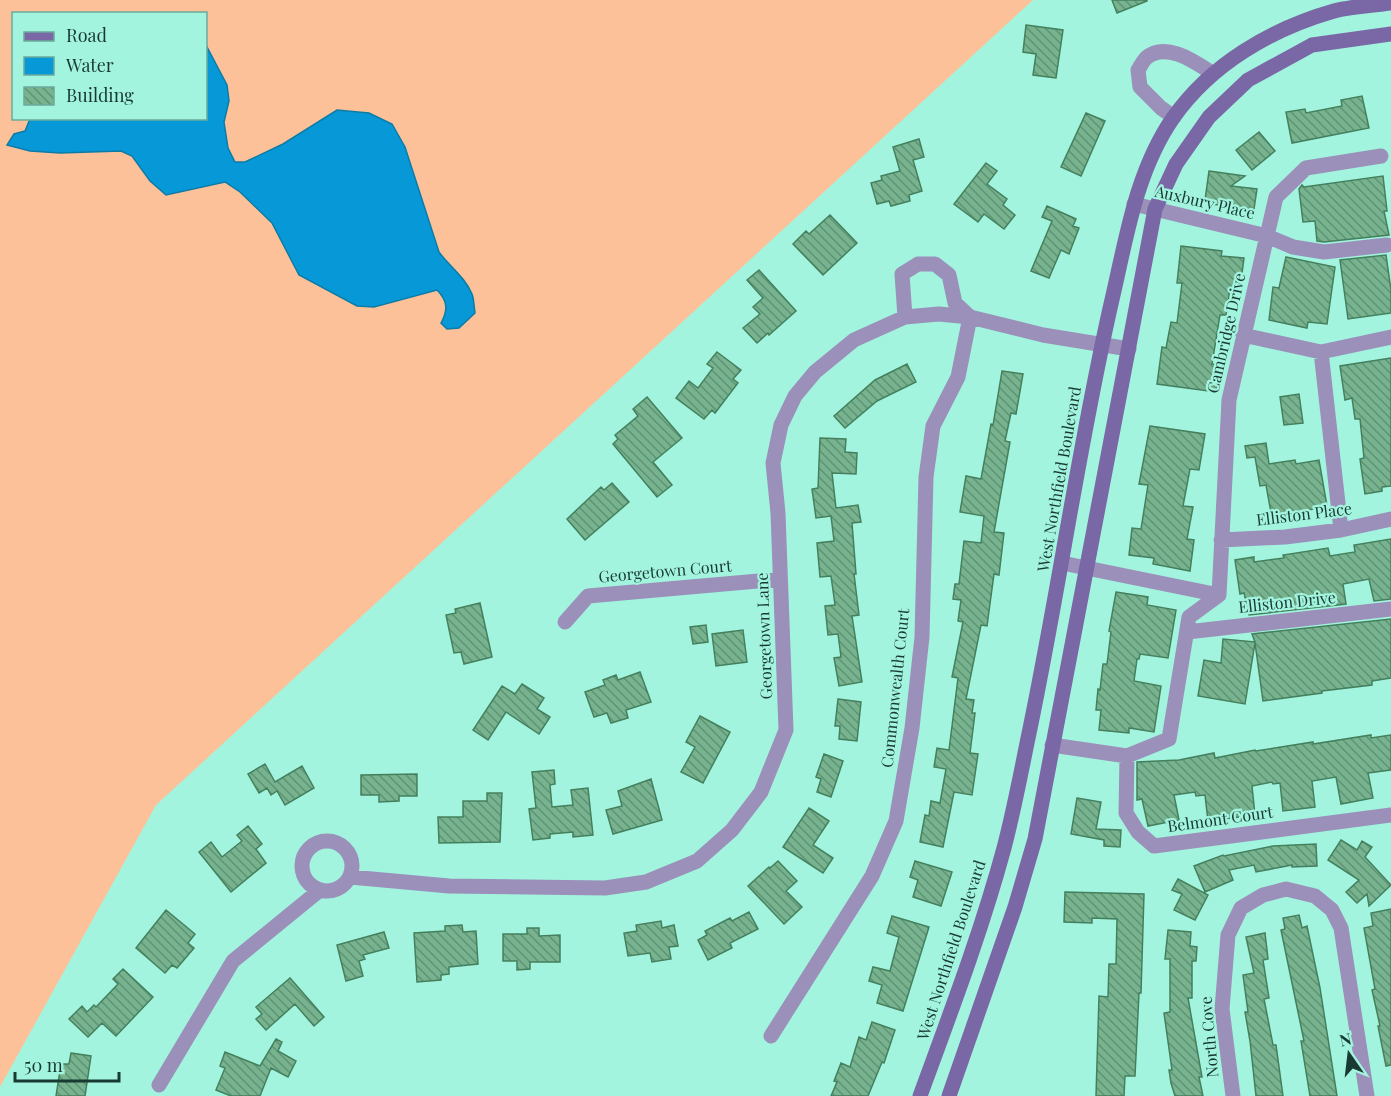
<svg xmlns="http://www.w3.org/2000/svg" width="1391" height="1096" viewBox="0 0 1391 1096" font-family="'Playfair Display',serif">
	<defs>
		<pattern id="building-back-hatch" width="6" height="6" patternUnits="userSpaceOnUse" patternTransform="scale(1.5)"><rect width="6" height="6" fill="#76b38e"/><path d="M-1 5l2 2M0 0l6 6M5-1l2 2" fill="none" stroke="#609375"/></pattern>
	</defs>
	<rect width="100%" height="100%" fill="#a3f4df"/>
	<!-- grass -->
	<path fill="#fcc198" fill-rule="evenodd" d="M0,0H1033L156,805L0,1087ZM14,14H206V118H14Z"/>
	<!-- water -->
	<path fill="#0799d7" stroke="#0c7ca6" stroke-width="1.5" d="M206,45L227,85L229,101L224,122L228,148L235,162H245L283,144L337,110L369,113L392,124L405,147L439,252C449,266 465,277 472,294C474,299 474,307 475,313L459,328L447,329L441,323C448,310 448,301 437,290L374,307L357,306L299,275L272,223L240,192L225,182L166,195L150,181L132,156L121,151L60,153L30,151L7,145L14,134L25,131L30,119L206,118Z"/>
	<!-- building -->
	<path fill="url(#building-back-hatch)" stroke="#44805d" stroke-width="1.5" d="M1112,0H1147V1L1117,13Z
		M1026,25L1063,30L1056,78L1033,75L1036,54L1023,52Z
		M1362,96L1369,128L1292,143L1286,112L1305,109L1306,113L1342,106L1341,100Z
		M1086,113L1105,121L1081,176L1061,167Z
		M1259,132L1275,151L1252,170L1236,150Z
		M919,139L924,157L913,160L922,191L909,195L910,201L891,206L889,201L877,204L871,183L882,180L881,176L900,171L893,147Z
		M986,163L997,171L987,184L1007,199L1003,205L1015,215L1004,229L984,214L978,222L954,204Z
		M1209,171L1245,176L1231,186L1257,189L1254,209L1211,204L1212,201L1205,200Z
		M1383,176L1387,211H1384L1389,235L1324,242L1317,241L1315,221L1303,222L1299,189L1302,185L1304,187Z
		M1047,206L1076,219L1073,226L1079,228L1069,254L1061,250L1049,278L1031,271L1052,221L1042,217Z
		M830,215L857,243L823,275L793,244L806,231L809,234Z
		M1181,246L1222,251L1221,256L1244,258L1240,289L1230,288L1226,315H1220L1212,364L1220,365L1216,392L1157,384L1162,347L1166,348L1171,322L1177,323L1182,283H1177Z
		M1386,255L1391,290V313L1348,319L1340,260Z
		M1286,257L1335,267L1327,324L1308,322L1307,328L1269,320L1273,287L1279,288Z
		M759,270L796,311L769,335L768,333L757,343L743,328L760,314L753,307L763,298L747,280Z
		M717,352L741,370L733,379L738,383L715,413L712,410L704,419L676,398L689,381L698,388L713,368L707,364Z
		M1391,358V486L1382,487V491L1365,494L1360,459L1364,458L1360,419H1355L1352,398L1345,400L1340,366Z
		M907,364L916,382L877,401L845,428L834,416L875,380Z
		M1002,371L1023,374L1016,414L1011,413L1005,441L1010,442L994,532L1004,533L999,575L994,574L987,626L981,625L966,699L974,700L972,713H975L970,753L978,754L972,795L954,792L943,847L920,842L925,815L929,816L931,801L940,803L946,769L934,767L937,748L949,750L958,678L952,677L963,622L958,621L961,600L953,599L955,584H959L964,541L981,543L984,516L960,512L966,476L981,479L991,424L993,425Z
		M1299,394L1303,423L1284,425L1280,397Z
		M647,397L682,438L653,462L672,485L657,497L613,444L618,439L615,435L638,416L633,409Z
		M1150,426L1205,434L1199,470L1190,469L1183,506L1193,507L1187,539L1194,540L1190,571L1153,564L1154,558L1129,555L1132,528L1141,529L1148,485L1139,484Z
		M820,438L846,439L845,452L857,453L856,474L832,473L836,508L858,505L861,522L852,523L856,574H854L859,615L852,616L862,682L839,686L834,658L841,657L838,634L828,635L825,606L835,605L831,576L820,577L817,543L834,541L831,516L816,518L812,489L818,488Z
		M1266,443L1269,464L1295,460L1296,464L1319,460L1327,506L1272,518L1266,485L1260,486L1255,457L1247,458L1245,446Z
		M612,483L629,502L585,540L567,519L601,487L604,490Z
		M1391,539V599L1374,601L1369,579L1343,584L1346,604L1249,615L1244,593L1240,594L1235,560L1254,557V562L1284,558L1283,555L1328,548L1330,556L1355,552L1354,545Z
		M1116,592L1148,597L1147,605L1176,610L1168,658L1140,654L1139,659H1137L1134,681L1161,686L1154,732L1129,728V733L1099,730L1101,710H1096L1098,689L1100,690L1103,664H1107L1111,632L1109,631Z
		M480,603L492,657L464,664L461,652L454,653L446,615L456,613L455,609Z
		M1391,619V678L1372,681V685L1322,691V693L1263,701L1255,643L1245,704L1198,696L1204,660L1221,663L1223,639L1255,642L1252,634Z
		M706,625L708,642L693,644L690,627Z
		M743,630L747,662L716,666L712,634Z
		M640,672L651,702L626,710L628,718L611,723L607,713L594,717L585,692L605,685L603,680L616,675L618,680Z
		M522,684L544,698L537,709L550,717L539,734L506,712L488,740L473,730L502,686L515,694Z
		M838,699L861,702L857,741L839,739L840,726H835Z
		M700,716L730,732L703,783L681,772L695,747L686,742Z
		M1371,735V738L1391,735V770L1368,773L1373,798L1341,804L1336,777L1312,781L1315,807L1283,811L1280,783L1273,784L1272,782L1252,786L1255,815L1208,821L1205,795L1196,796L1195,792L1174,795L1179,820L1148,826L1142,799L1137,800V762L1179,760L1214,753L1215,758L1255,750L1256,751L1313,742V744Z
		M824,754L843,761L831,797L817,792L821,779L816,777Z
		M265,764L275,782L302,766L314,788L285,805L277,791L271,795L267,788L259,793L248,774Z
		M554,770L555,784L550,785L552,807L573,805L571,790L588,788L593,835L573,837V832L550,834V838L533,840L529,809L536,808L532,772Z
		M417,774V796H399V801L379,802V795H361V775Z
		M651,779L662,820L613,834L606,810L622,806L618,791Z
		M487,793H502L500,842L439,843L438,817H463V801H487Z
		M1077,798L1101,802L1096,829L1121,830L1120,847L1104,846V840L1071,834Z
		M809,808L829,821L813,845L833,858L823,873L783,847Z
		M248,826L262,844L256,849L266,863L231,892L199,852L211,842L222,857L242,841L237,835Z
		M1341,840L1357,850L1362,841L1372,847L1365,857L1391,885L1369,906L1367,894L1357,903L1346,892L1359,880L1328,860Z
		M1316,844L1317,866L1292,867V865L1256,872L1254,865L1229,870L1233,880L1205,892L1194,866L1223,855L1224,856L1273,846Z
		M778,861L797,881L786,891L802,907L784,924L748,886L769,867L770,868Z
		M915,861L952,872L941,906L913,897L918,880L910,877Z
		M1178,879L1208,895L1195,920L1174,910L1182,894L1172,890Z
		M1065,892L1144,894L1141,993H1139L1135,1076H1125L1124,1096H1096L1099,996L1108,997L1109,964H1116L1117,919L1092,918V923L1064,922Z
		M1391,909V1065L1386,1066L1378,1026H1380L1372,990L1375,989L1364,928L1373,926L1371,913Z
		M166,910L195,934L188,943L194,948L177,968L172,965L165,973L136,948Z
		M749,912L758,929L730,943L732,948L708,960L698,940L707,935L705,931L730,918L732,921Z
		M1299,915L1302,928L1307,926L1320,988L1337,1096H1310L1301,1041H1304L1281,930L1285,929L1283,918Z
		M892,916L929,927L903,1011L877,1003L882,985L869,981L873,967L890,971L899,937L887,933Z
		M661,921L662,928L674,925L678,946L669,947L671,959L652,962L650,953L628,956L624,933L637,931L636,925Z
		M462,925L463,932L476,931L478,964L449,967V974L441,975V980L417,982L414,933L445,931V926Z
		M527,928H539V936L560,935V962H530V969L517,970V961H503V934H527Z
		M1168,930L1191,932L1190,946L1197,947L1196,961H1192V998H1188L1202,1077H1199L1203,1096H1175L1171,1083L1169,1070H1172L1164,1013L1170,1012V959H1165Z
		M384,932L389,948L363,955L365,959L359,961L363,976L346,981L337,945Z
		M1265,933L1268,959L1263,960L1269,998L1264,999L1273,1045H1276L1283,1096H1256L1250,1041L1245,1012H1248L1243,975L1254,973L1246,937Z
		M123,969L153,997L116,1036L102,1023L88,1037L69,1019L82,1006L87,1012L94,1005L96,1007L118,984L113,979Z
		M290,978L324,1017L314,1026L295,1004L266,1030L256,1019L262,1014L256,1007Z
		M872,1022L895,1030L884,1063L882,1062L868,1096H831L837,1082L834,1081L841,1063L850,1067L859,1037L866,1040Z
		M276,1039L282,1042L278,1051L296,1061L288,1077L271,1068L260,1096H231L216,1090L225,1068L220,1066L225,1052L260,1066Z
		M71,1053L91,1056L85,1096H56L61,1064H69Z"/>
	<g fill="none" stroke-linecap="round" stroke-linejoin="round">
		<!-- minor -->
		<path stroke="#9b90ba" stroke-width="15" d="M1174,117L1161,108L1140,87L1138,70C1140,67 1143,61 1146,58C1166,41 1195,62 1212,73
			M1134,204L1267,236L1293,247L1324,252L1387,245
			M1243,335L1321,352L1391,337
			M1321,352L1341,530
			M1221,540L1285,537L1341,530L1391,519
			M1062,563L1219,595
			M565,622L588,596L780,579
			M1187,632L1391,609
			M1052,745L1127,756L1169,739L1189,617L1219,595L1229,400L1276,197L1306,168L1381,156
			M1127,756L1126,813L1138,832L1154,846L1391,815
			M302 866a25 25 0 1 1 50 0a25 25 0 1 1-50 0Z
			M350,877L449,886L605,888L646,882L697,861L732,830L761,792L786,730L778,513L773,463L781,425L795,396L815,372L854,340L905,317L939,314L970,317L1043,335L1129,349
			M771,1036L872,876L896,821L912,728L922,637L926,477L933,426L958,377L970,317L955,303L949,275L935,264H918L902,274L905,317
			M159,1085L233,961L320,890
			M1233,1096L1222,1009L1228,935L1241,908L1263,895L1286,889L1315,896L1332,910L1341,928L1367,1096"/>
		<!-- secondary -->
		<path stroke="#7a68a6" stroke-width="15" d="M920,1096C950,1014 981,933 1004,848C1013,814 1020,778 1027,743C1058,597 1078,449 1111,304C1126,241 1135,173 1173,118C1211,64 1271,29 1334,11C1352,6 1372,6 1391,3
			M949,1096L1015,907L1035,839L1155,209L1176,164L1209,117L1248,80L1312,45L1391,34"/>
	</g>
	<g text-anchor="middle" stroke-width="4.5" stroke-linejoin="round" paint-order="stroke">
		<!-- street labels -->
		<g font-size="16" fill="#183a32" stroke="#a3f4df">
			<text transform="translate(1205 202) rotate(13)" y="6">Auxbury Place</text>
			<text transform="translate(1226 333) rotate(-77)" y="6">Cambridge Drive</text>
			<text transform="translate(1059 479) rotate(-80)" y="6">West Northfield Boulevard</text>
			<text transform="translate(1304 514) rotate(-7)" y="6">Elliston Place</text>
			<text transform="translate(665 571) rotate(-5)" y="6">Georgetown Court</text>
			<text transform="translate(1287 602) rotate(-6)" y="6">Elliston Drive</text>
			<text transform="translate(764 636) rotate(-92)" y="6">Georgetown Lane</text>
			<text transform="translate(895 688) rotate(-84)" y="6">Commonwealth Court</text>
			<text transform="translate(1220 819) rotate(-8)" y="6">Belmont Court</text>
			<text transform="translate(951 950) rotate(-72)" y="6">West Northfield Boulevard</text>
			<text transform="translate(1209 1037) rotate(-95)" y="6">North Cove</text>
		</g>
	</g>
	<!-- legend -->
	<rect x="12" y="12" width="195" height="108" fill="#a3f4df" stroke="#6baa9a" stroke-width="1.5"/>
	<rect x="24" y="32" width="30" height="9" fill="#7a68a6" stroke="#6baa9a" stroke-width="1.5"/>
	<text x="66" y="42" font-size="18" fill="#183a32">Road</text>
	<rect x="24" y="57" width="30" height="18" fill="#0799d7" stroke="#6baa9a" stroke-width="1.5"/>
	<text x="66" y="72" font-size="18" fill="#183a32">Water</text>
	<rect x="24" y="87" width="30" height="18" fill="url(#building-back-hatch)" stroke="#6baa9a" stroke-width="1.5"/>
	<text x="66" y="102" font-size="18" fill="#183a32">Building</text>
	<!-- north arrow -->
	<g transform="translate(1349 1054) rotate(346)" stroke="#a3f4df" stroke-width="4.5" paint-order="stroke">
	<path d="M0-4.5L10 22L0 15L-10 22Z" fill="#183a32"/>
	<text y="-9" font-size="16" font-weight="bold" text-anchor="middle" fill="#183a32">N</text>
	</g>
	<!-- scale -->
	<path d="M15 1072v9h104v-9" fill="none" stroke="#183a32" stroke-width="3"/>
	<text x="24" y="1072" font-size="18" fill="#183a32" stroke="#a3f4df" stroke-width="4.5" paint-order="stroke">50 m</text>
</svg>
